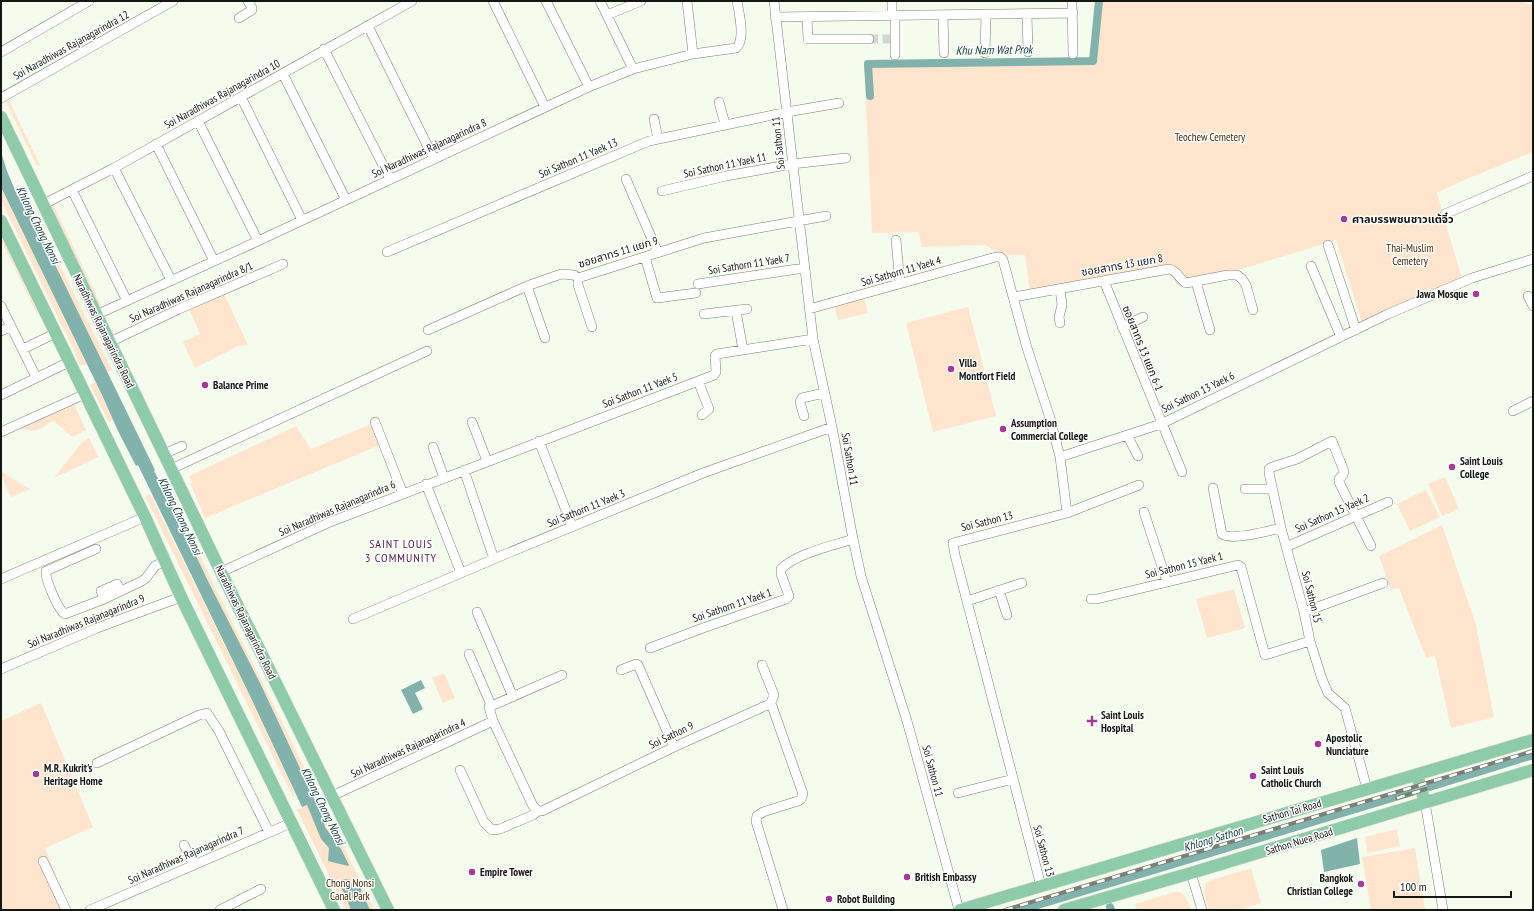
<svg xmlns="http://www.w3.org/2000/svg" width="1534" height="911" viewBox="0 0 1534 911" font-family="'PT Sans Narrow','Noto Sans Thai',sans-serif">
	<rect width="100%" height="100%" fill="#f5fbed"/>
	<!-- green -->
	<path fill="#ffe5cd" d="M1095,1H1521L1533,6V152L1457,183L1437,193L1462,279L1362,322L1336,240L1232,272L1177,286L1168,266L1030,292L1025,255H999L986,245L922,247L919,232L872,233L864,60L1090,58Z
		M9,100L40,165L37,166L6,102Z
		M1,187L87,364L80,366L74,350L1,200Z
		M53,204L101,305H98L50,205Z
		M27,207L45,235L112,370L107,372Z
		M3,239L39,313L37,314L1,240Z
		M224,294L248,345L238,346L195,368L183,342L200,334L189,309Z
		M864,298L868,313L838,320L834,305Z
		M968,307L996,416L933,432L906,323Z
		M96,382L113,420L109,422L90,385Z
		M73,402L86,430L72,437L54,421C47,422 46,427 40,429C33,432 25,430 18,427Z
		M374,423L380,445L205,518L190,483L192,482L189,476L296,426L311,449Z
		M89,438L98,457L54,478L82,442Z
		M1,471L30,489L11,497L1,475Z
		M1445,477L1459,509L1442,516L1428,484Z
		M1426,490L1440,517L1410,531L1397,504Z
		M150,494L251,698L296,795L293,797L145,496Z
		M174,499L211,579L375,910H346L297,810L315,801L314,798C268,698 217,601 170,501Z
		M1442,525L1476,625L1494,717L1451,728L1435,656L1426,658L1399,588L1391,590L1379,556Z
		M1234,589L1245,628L1207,638L1196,599Z
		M444,673L455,698L443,703L432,678Z
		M41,703L93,827L45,848L70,910H1V721Z
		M1397,829L1400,846L1367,853L1365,837Z
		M1415,848L1425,910H1371L1362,857Z
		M1251,868L1261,903L1238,910H1209C1206,899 1201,891 1208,881Z
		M1178,891C1187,895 1188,902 1191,910H1137L1135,904Z"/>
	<!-- water -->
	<path fill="#81b3ac" d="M1,152L7,171L15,190L27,207L155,470L154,471L170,501L208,581L261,685L314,798L315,801L321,811L325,827L341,849L349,865L348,866L328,861L329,848L321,839L307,805L302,807L251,698L138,465L136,466L118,431L102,395L1,187Z
		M421,680L425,688L415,693L423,709L413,714L401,690Z
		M1357,838L1360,864L1324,872L1321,850Z
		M346,879H349L351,883L361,888V895L365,899L370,910H351L345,894L338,884L340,880Z"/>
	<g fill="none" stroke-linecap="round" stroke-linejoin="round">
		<!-- canal -->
		<path stroke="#81b3ac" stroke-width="8" d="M870,96L868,64L1093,61L1099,1
			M1420,790L1533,755
			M1110,907L1111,910
			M1021,910L1412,792"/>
		<!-- minor-tunnel -->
		<path stroke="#d3d9cc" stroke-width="9" stroke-dasharray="9 4.5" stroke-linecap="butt" d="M869,39H895"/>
		<defs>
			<path id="minor" d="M493,1L545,107
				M546,1L589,87
				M600,1L633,69
				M687,1L693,54
				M774,1L813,339L832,427L853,539L861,576L907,721L959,910
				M892,1V16
				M1072,1L1073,54
				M1027,14L1028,52
				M607,15L641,1
				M943,15L944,53
				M895,16V55
				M775,17L1073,13
				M807,17L808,39H869
				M239,18L252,10V8L248,1
				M368,26L434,159
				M324,49L390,179
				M1,52L89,1
				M985,53L986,14
				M283,74L346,200
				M241,97L302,220
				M1,98L173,1
				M719,102L725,124
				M654,119L658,139
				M198,121L258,241
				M156,144L214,261
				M114,168L171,280
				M626,179L658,253
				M72,190L127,301
				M662,191L726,176L792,164L846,158
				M42,205L114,168L412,1
				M1445,214L1533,176
				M896,240L900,284
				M1328,245L1356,330
				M387,252L649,141L787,112L839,103
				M645,257L657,298L696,293
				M1311,266L1341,337
				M578,278V285L592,327
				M1104,281L1182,472
				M1196,282L1210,330
				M698,284L804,268
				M527,286L545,338
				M1528,296L1533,306
				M1014,297L1169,269C1177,270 1179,279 1186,283L1228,275H1237L1242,279L1246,285L1253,310
				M1,306L36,377
				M809,309L996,257H1000L1003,260L1027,348L1050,418L1060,457L1067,513
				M736,311L743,350
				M704,314L747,309
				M96,315L258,241L591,86L633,69L693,54L736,48C746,40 739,13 737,1
				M1060,323L1059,317L1062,305L1060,289
				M1122,327L1143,317
				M428,330L527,286L561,274L574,275L578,278L704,238L826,216
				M1,331L11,326
				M110,342L179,309L283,264
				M23,349L56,333
				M698,381L709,409L702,415
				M1,395L69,362
				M1513,411L1533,401
				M804,416L800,402L802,398L824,393
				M375,422L403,494
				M472,422L487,461
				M1,432L85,394
				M1127,435L1138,456
				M539,441L572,526
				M433,447L444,478
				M164,454L182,446
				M1060,457L1161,424L1388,314L1472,278L1533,259
				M171,469L427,351
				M464,470L494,559
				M426,484L461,573
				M1213,488L1222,534C1231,541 1269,531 1281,528
				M1245,489H1272
				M1144,512L1167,582
				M1286,547L1388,502
				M96,549L46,571C45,579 58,610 65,614L104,599L142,581L146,578L155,566L165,561
				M221,572L330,522L714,375L716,372L715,356L717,354L813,339
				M1,579L145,517
				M999,590L1007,615
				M104,599L101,591L117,584L121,591
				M1091,599H1097L1238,565L1241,567L1265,655L1310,641
				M967,601L1022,583
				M477,612L513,697
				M1304,612L1383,583
				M353,619L508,553L703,473L832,427
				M650,648L703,628L786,599L789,596L781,574V569C797,553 832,546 853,539
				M469,654L491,705
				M762,665L774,695L770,705
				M1,669L97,628L181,597
				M621,670L636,664L638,665L674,747
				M562,675L489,707L493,721L533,806L538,811H542L674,747L765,706L770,705L772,706L803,794L801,799L798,801L763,812L757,816L756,821L783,910
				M97,763L199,715L207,713L219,731L269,832
				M460,770L484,822L492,830L500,829L533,815L538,811
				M1367,789L1345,708L1328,693L1322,679L1310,641L1304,612L1281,528L1269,473V469L1272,467L1297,459L1332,441L1344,471L1343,475L1339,479V482L1371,546
				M958,793L1013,779
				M332,796L493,721
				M1425,802L1443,910
				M184,845L194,865
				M43,861L66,910
				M1191,873L1202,910
				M1041,886L955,555L953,543L1067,513L1139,485
				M90,910L291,823
				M220,910L261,889"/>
			<path id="major" d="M1,117L221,572L388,910
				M1,221L145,517L181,597L334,910
				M1417,775L1425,802
				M960,910L1533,740
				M1064,910L1191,873L1533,770"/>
		</defs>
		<!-- minor casing -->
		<use href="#minor" stroke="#797e71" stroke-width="10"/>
		<!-- major casing -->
		<use href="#major" stroke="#d9dad9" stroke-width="13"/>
		<!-- minor -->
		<use href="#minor" stroke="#fff" stroke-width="9"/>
		<!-- major -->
		<use href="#major" stroke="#8ecba9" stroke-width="12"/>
		<defs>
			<path id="rail" d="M1397,798L1426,789
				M1005,910L1533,751"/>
		</defs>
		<!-- rail casing -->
		<use href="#rail" stroke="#7b7f76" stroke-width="4"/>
		<!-- rail -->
		<use href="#rail" stroke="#fff" stroke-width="2.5" stroke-dasharray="8" stroke-linecap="butt"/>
	</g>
	<!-- markers -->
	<g fill="#a63897" stroke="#fff" stroke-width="1.5">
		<circle cx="1344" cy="219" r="4"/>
		<circle cx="1476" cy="294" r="4"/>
		<circle cx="951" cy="369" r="4"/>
		<circle cx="205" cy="385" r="4"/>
		<circle cx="1003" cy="429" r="4"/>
		<circle cx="1452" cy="467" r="4"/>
		<path d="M1090 715h4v4h4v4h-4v4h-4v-4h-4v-4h4z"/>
		<circle cx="1318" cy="744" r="4"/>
		<circle cx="36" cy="774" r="4"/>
		<circle cx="1253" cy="776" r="4"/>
		<circle cx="472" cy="872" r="4"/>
		<circle cx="907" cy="877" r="4"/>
		<circle cx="1361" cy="884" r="4"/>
		<circle cx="829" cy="899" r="4"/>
	</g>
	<g text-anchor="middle" stroke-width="3" stroke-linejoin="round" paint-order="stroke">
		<!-- street labels -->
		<g font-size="11" fill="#141612" stroke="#fff">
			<text transform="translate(71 45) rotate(-29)" y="4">Soi Naradhiwas Rajanagarindra 12</text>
			<text transform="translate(222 94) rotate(-29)" y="4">Soi Naradhiwas Rajanagarindra 10</text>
			<text transform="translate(778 143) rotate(-96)" y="4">Soi Sathon 11</text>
			<text transform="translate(429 148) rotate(-25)" y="4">Soi Naradhiwas Rajanagarindra 8</text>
			<text transform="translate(578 158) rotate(-23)" y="4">Soi Sathon 11 Yaek 13</text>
			<text transform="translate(725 165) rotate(-12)" y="4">Soi Sathon 11 Yaek 11</text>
			<text transform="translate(618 252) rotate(-17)" y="4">ซอยสาทร 11 แยก 9</text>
			<text transform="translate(749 264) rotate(-9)" y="4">Soi Sathorn 11 Yaek 7</text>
			<text transform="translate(1122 265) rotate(-10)" y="4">ซอยสาทร 13 แยก 8</text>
			<text transform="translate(901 271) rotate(-16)" y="4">Soi Sathorn 11 Yaek 4</text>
			<text transform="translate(191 292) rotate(-24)" y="4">Soi Naradhiwas Rajanagarindra 8/1</text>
			<text transform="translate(104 331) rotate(64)" y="4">Naradhiwas Rajanagarindra Road</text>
			<text transform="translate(1143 348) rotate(68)" y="4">ซอยสาทร 13 แยก 6-1</text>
			<text transform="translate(640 390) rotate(-21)" y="4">Soi Sathon 11 Yaek 5</text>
			<text transform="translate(1198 392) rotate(-26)" y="4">Soi Sathon 13 Yaek 6</text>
			<text transform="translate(850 459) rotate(80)" y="4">Soi Sathon 11</text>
			<text transform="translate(337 508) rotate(-23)" y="4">Soi Naradhiwas Rajanagarindra 6</text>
			<text transform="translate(586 508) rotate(-22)" y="4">Soi Sathorn 11 Yaek 3</text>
			<text transform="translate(1332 513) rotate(-24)" y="4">Soi Sathon 15 Yaek 2</text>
			<text transform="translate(987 521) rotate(-14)" y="4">Soi Sathon 13</text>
			<text transform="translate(1184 565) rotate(-14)" y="4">Soi Sathon 15 Yaek 1</text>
			<text transform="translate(1312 597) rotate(76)" y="4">Soi Sathon 15</text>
			<text transform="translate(732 605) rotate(-19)" y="4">Soi Sathorn 11 Yaek 1</text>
			<text transform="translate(86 621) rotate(-22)" y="4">Soi Naradhiwas Rajanagarindra 9</text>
			<text transform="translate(246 622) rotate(64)" y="4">Naradhiwas Rajanagarindra Road</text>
			<text transform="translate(671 735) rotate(-26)" y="4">Soi Sathon 9</text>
			<text transform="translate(408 748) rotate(-25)" y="4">Soi Naradhiwas Rajanagarindra 4</text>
			<text transform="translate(933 771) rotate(75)" y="4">Soi Sathon 11</text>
			<text transform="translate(1292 811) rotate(-16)" y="4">Sathon Tai Road</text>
			<text transform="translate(1299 841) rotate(-17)" y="4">Sathon Nuea Road</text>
			<text transform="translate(1044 851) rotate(75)" y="4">Soi Sathon 13</text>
			<text transform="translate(186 855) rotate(-24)" y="4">Soi Naradhiwas Rajanagarindra 7</text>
		</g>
		<!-- park labels -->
		<g font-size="11" fill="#462702" stroke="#fff">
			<text x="1210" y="141">Teochew Cemetery</text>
			<text x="1410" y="252">Thai-Muslim<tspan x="1410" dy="13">Cemetery</tspan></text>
			<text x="350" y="887">Chong Nonsi<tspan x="350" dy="13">Canal Park</tspan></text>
		</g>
		<!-- poi labels -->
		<g font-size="11" font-weight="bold" fill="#141612" stroke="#fff" text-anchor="start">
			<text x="1352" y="223">ศาลบรรพชนชาวแต้จิ๋ว</text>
			<text x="1468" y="298" text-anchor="end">Jawa Mosque</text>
			<text x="959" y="367">Villa<tspan x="959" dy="13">Montfort Field</tspan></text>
			<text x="213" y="389">Balance Prime</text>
			<text x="1011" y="427">Assumption<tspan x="1011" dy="13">Commercial College</tspan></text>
			<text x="1460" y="465">Saint Louis<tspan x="1460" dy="13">College</tspan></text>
			<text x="1101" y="719">Saint Louis<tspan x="1101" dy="13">Hospital</tspan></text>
			<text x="1326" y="742">Apostolic<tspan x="1326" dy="13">Nunciature</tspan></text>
			<text x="44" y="772">M.R. Kukrit's<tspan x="44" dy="13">Heritage Home</tspan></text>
			<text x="1261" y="774">Saint Louis<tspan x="1261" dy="13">Catholic Church</tspan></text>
			<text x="480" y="876">Empire Tower</text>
			<text x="915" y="881">British Embassy</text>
			<text x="1353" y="882" text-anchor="end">Bangkok<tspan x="1353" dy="13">Christian College</tspan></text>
			<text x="837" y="903">Robot Building</text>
		</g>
		<!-- water labels -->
		<g font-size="12" font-style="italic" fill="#14413d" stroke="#fff">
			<text transform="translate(994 50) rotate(-1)" y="4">Khu Nam Wat Prok</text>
			<text transform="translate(38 225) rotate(64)" y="4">Khlong Chong Nonsi</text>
			<text transform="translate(180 516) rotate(64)" y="4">Khlong Chong Nonsi</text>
			<text transform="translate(323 806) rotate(64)" y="4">Khlong Chong Nonsi</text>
			<text transform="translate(1213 839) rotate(-17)" y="4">Khlong Sathon</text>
		</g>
		<!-- neighbourhood labels -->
		<g font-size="12" letter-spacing="1" fill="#4e1947" stroke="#fff">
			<text x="401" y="548">SAINT LOUIS<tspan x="401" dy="14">3 COMMUNITY</tspan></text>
		</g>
	</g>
	<!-- border -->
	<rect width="1534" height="911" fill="none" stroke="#141612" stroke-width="4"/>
	<!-- scale -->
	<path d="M1394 891v6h117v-6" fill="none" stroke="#141612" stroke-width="2"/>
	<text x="1400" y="891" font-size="12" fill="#141612" stroke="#ffffff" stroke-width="3" paint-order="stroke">100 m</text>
</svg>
